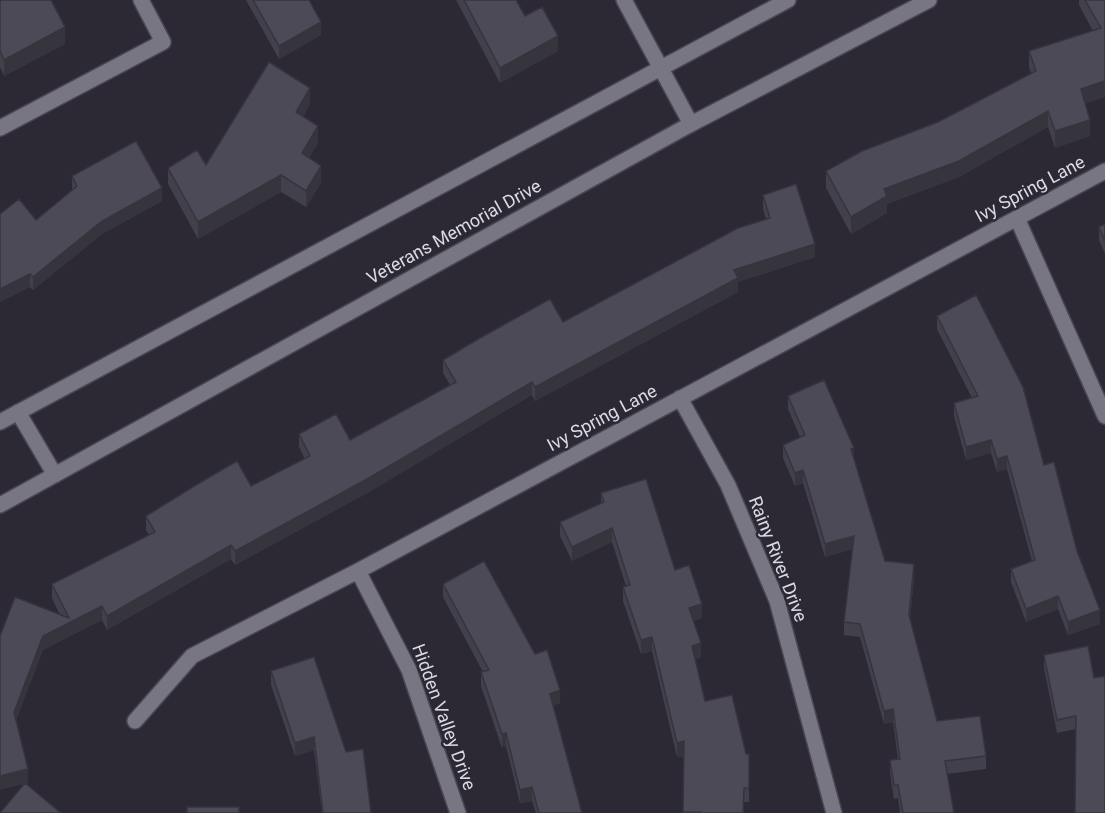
<svg xmlns="http://www.w3.org/2000/svg" width="1105" height="813" viewBox="0 0 1105 813" font-family="Roboto,sans-serif">
	<rect width="100%" height="100%" fill="#2c2935"/>
	<g fill="none" stroke-linecap="round" stroke-linejoin="round">
		<defs>
			<path id="street" d="M624,0L691,124
				M0,128L163,42L141,0
				M1017,218L1105,416
				M680,398L728,485L777,601L834,813
				M358,571L409,670L458,813
				M135,721L192,656L358,571L1105,171"/>
			<path id="secondary" d="M18,412L55,475
				M0,422L788,0
				M0,505L691,124L929,0"/>
		</defs>
		<!-- street casing -->
		<use href="#street" stroke="#48464f" stroke-width="18"/>
		<!-- secondary casing -->
		<use href="#secondary" stroke="#48464f" stroke-width="18"/>
		<!-- street -->
		<use href="#street" stroke="#797684" stroke-width="15"/>
		<!-- secondary -->
		<use href="#secondary" stroke="#797684" stroke-width="15"/>
	</g>
	<!-- wall -->
	<path fill="#42404b" d="M0,0L65,44L4,76L0,67Z
		M246,0H309L321,35L279,59Z
		M456,0H516L525,16L558,51L500,83Z
		M1079,0H1105V97L1085,103L1090,136L1055,148L1048,127L959,177L887,204V213L851,234L826,188V171L938,122L1031,73L1029,67V51L1093,31L1079,5Z
		M310,104L303,117L318,143L309,158L321,183L306,207L281,192L198,239L168,184V168L206,165Z
		M72,176L162,201L102,234L33,290L30,287L0,302V214L36,220L72,191Z
		M763,195L815,257L738,282V292L535,401L532,395L369,492L235,565L231,559L107,630L102,620L43,650L16,720L28,783L24,784L0,636L60,615L52,598V584L149,535L146,530V516L251,486L305,459L299,447V434L350,440L450,385L443,373V360L563,322L766,219L763,209Z
		M1105,224V254L1099,240V227Z
		M937,316L1044,465L1077,551L1100,624L1068,635L1058,609L1026,622L1011,582V569L1032,561L1007,469L997,472L991,453L966,460L954,416V403L972,398L937,329Z
		M788,396L854,459L885,561L914,578L910,619L937,721L986,756V769L947,774L954,813H900L898,798L894,799L890,773V760L898,759L893,722L884,724L860,637L844,635V622L852,549L825,557L803,483L795,486L783,458V445L800,437L788,409Z
		M601,493L675,570L702,618L693,621L701,657L695,659L705,701L746,754H749V802H744V813H683L684,756L677,757L652,651L641,654L623,601V587L626,586L612,542L572,561L560,536V522L601,504Z
		M443,584L560,703L553,706L582,813H536L532,801L520,803L506,746L502,748L481,686V672H483L443,597Z
		M1044,655L1094,678L1076,729L1057,733L1044,668Z
		M271,671L346,752L371,813H322L314,750L295,756L271,685Z"/>
	<!-- shaded-wall -->
	<path fill="#36343d" d="M321,22V35L279,59V46Z
		M65,27V44L4,76V60Z
		M558,36V51L500,83V68Z
		M1105,81V97L1081,105V89Z
		M310,88V104L296,129V112Z
		M1048,111V127L959,177L887,204V213L851,234V217L884,189Z
		M1090,120V136L1055,148V131Z
		M318,126V143L302,170V153Z
		M321,166V183L306,207V191Z
		M281,175V192L198,239V222Z
		M162,188V201L102,234L33,290V277L102,221Z
		M815,244V257L738,282V292L535,401V387L734,270Z
		M30,274V287L0,302V289Z
		M532,382V395L369,492L235,565V551Z
		M991,440V453L966,460V447Z
		M854,448V461L851,449Z
		M1007,456V469L997,472V459Z
		M803,470V483L795,486V473Z
		M612,528V542L572,561V547Z
		M854,536V549L825,557V544Z
		M231,545V559L107,630V616Z
		M914,564V578L909,628V615Z
		M1058,596V609L1026,622V609Z
		M702,604V618L689,622V608Z
		M102,606V620L43,650L14,726V712L43,636Z
		M1100,610V624L1068,635V622Z
		M652,637V651L641,654V640Z
		M701,643V657L692,660V646Z
		M560,690V703L550,707V694Z
		M893,709V722L884,724V711Z
		M506,733V746L502,748V734Z
		M314,737V750L295,756V743Z
		M684,741V756L677,757V743Z
		M28,769V783L0,790V776Z
		M532,787V801L520,803V790Z"/>
	<!-- building -->
	<path fill="#4d4a57" stroke="#36343d" stroke-width="1.5" d="M0,0H51L65,27L4,60L0,51Z
		M253,0H309L321,22L279,46Z
		M464,0H516L525,16L542,7L558,36L500,68Z
		M1085,0H1105V81L1081,89L1090,120L1055,131L1048,111L959,161L884,189L887,196L851,217L826,171L862,151L938,122L1036,71L1029,51L1101,28Z
		M269,62L310,88L296,112L318,126L302,153L321,166L306,191L281,175L198,222L168,168L197,150L206,165Z
		M136,141L162,188L102,221L33,277L30,274L0,289V214L19,199L36,220L77,186L72,176Z
		M796,184L815,244L734,270L738,278L535,387L532,382L369,478L235,551L231,545L107,616L102,606L43,636L14,712L28,769L0,776V636L15,597L69,618L52,584L155,532L146,516L196,485L237,461L251,486L310,456L299,434L336,414L350,440L456,382L443,360L480,338L550,299L563,322L738,228L770,218L763,195Z
		M1105,224V241L1099,227Z
		M976,295L1023,387L1044,465L1054,462L1077,551L1100,610L1068,622L1058,596L1026,609L1011,569L1035,560L1007,456L997,459L991,440L966,447L954,403L978,396L937,316Z
		M824,380L854,448L851,449L885,561L914,564L909,615L937,721L980,716L986,756L945,761L954,813H903L898,785H894L890,760L900,759L893,709L884,711L860,624L844,622L854,536L825,544L803,470L795,473L783,445L805,435L788,396Z
		M646,479L675,570L689,565L702,604L689,608L701,643L692,646L705,701L732,695L746,754H749V788H744L743,813H701V812H683L684,741L677,743L652,637L641,640L623,587L630,585L612,528L572,547L560,522L604,502L601,493Z
		M484,561L535,654L547,650L560,690L550,694L582,813H539L532,787L520,790L506,733L502,734L481,672L489,670L443,584Z
		M1088,646L1094,678L1105,676V813H1075L1076,716L1057,720L1044,655Z
		M314,657L346,752L363,749L371,813H323L314,737L295,743L271,671Z
		M25,783L61,813H0Z
		M187,807H239V813H187Z"/>
	<g text-anchor="middle" stroke-width="5" stroke-linejoin="round" paint-order="stroke">
		<!-- street labels -->
		<g font-size="18" fill="#dbdae1" stroke="#2c2935">
			<text transform="translate(1030 189) rotate(-28)" y="6">Ivy Spring Lane</text>
			<text transform="translate(454 232) rotate(-29)" y="6">Veterans Memorial Drive</text>
			<text transform="translate(602 418) rotate(-28)" y="6">Ivy Spring Lane</text>
			<text transform="translate(778 559) rotate(69)" y="6">Rainy River Drive</text>
			<text transform="translate(444 717) rotate(70)" y="6">Hidden Valley Drive</text>
		</g>
	</g>
</svg>
